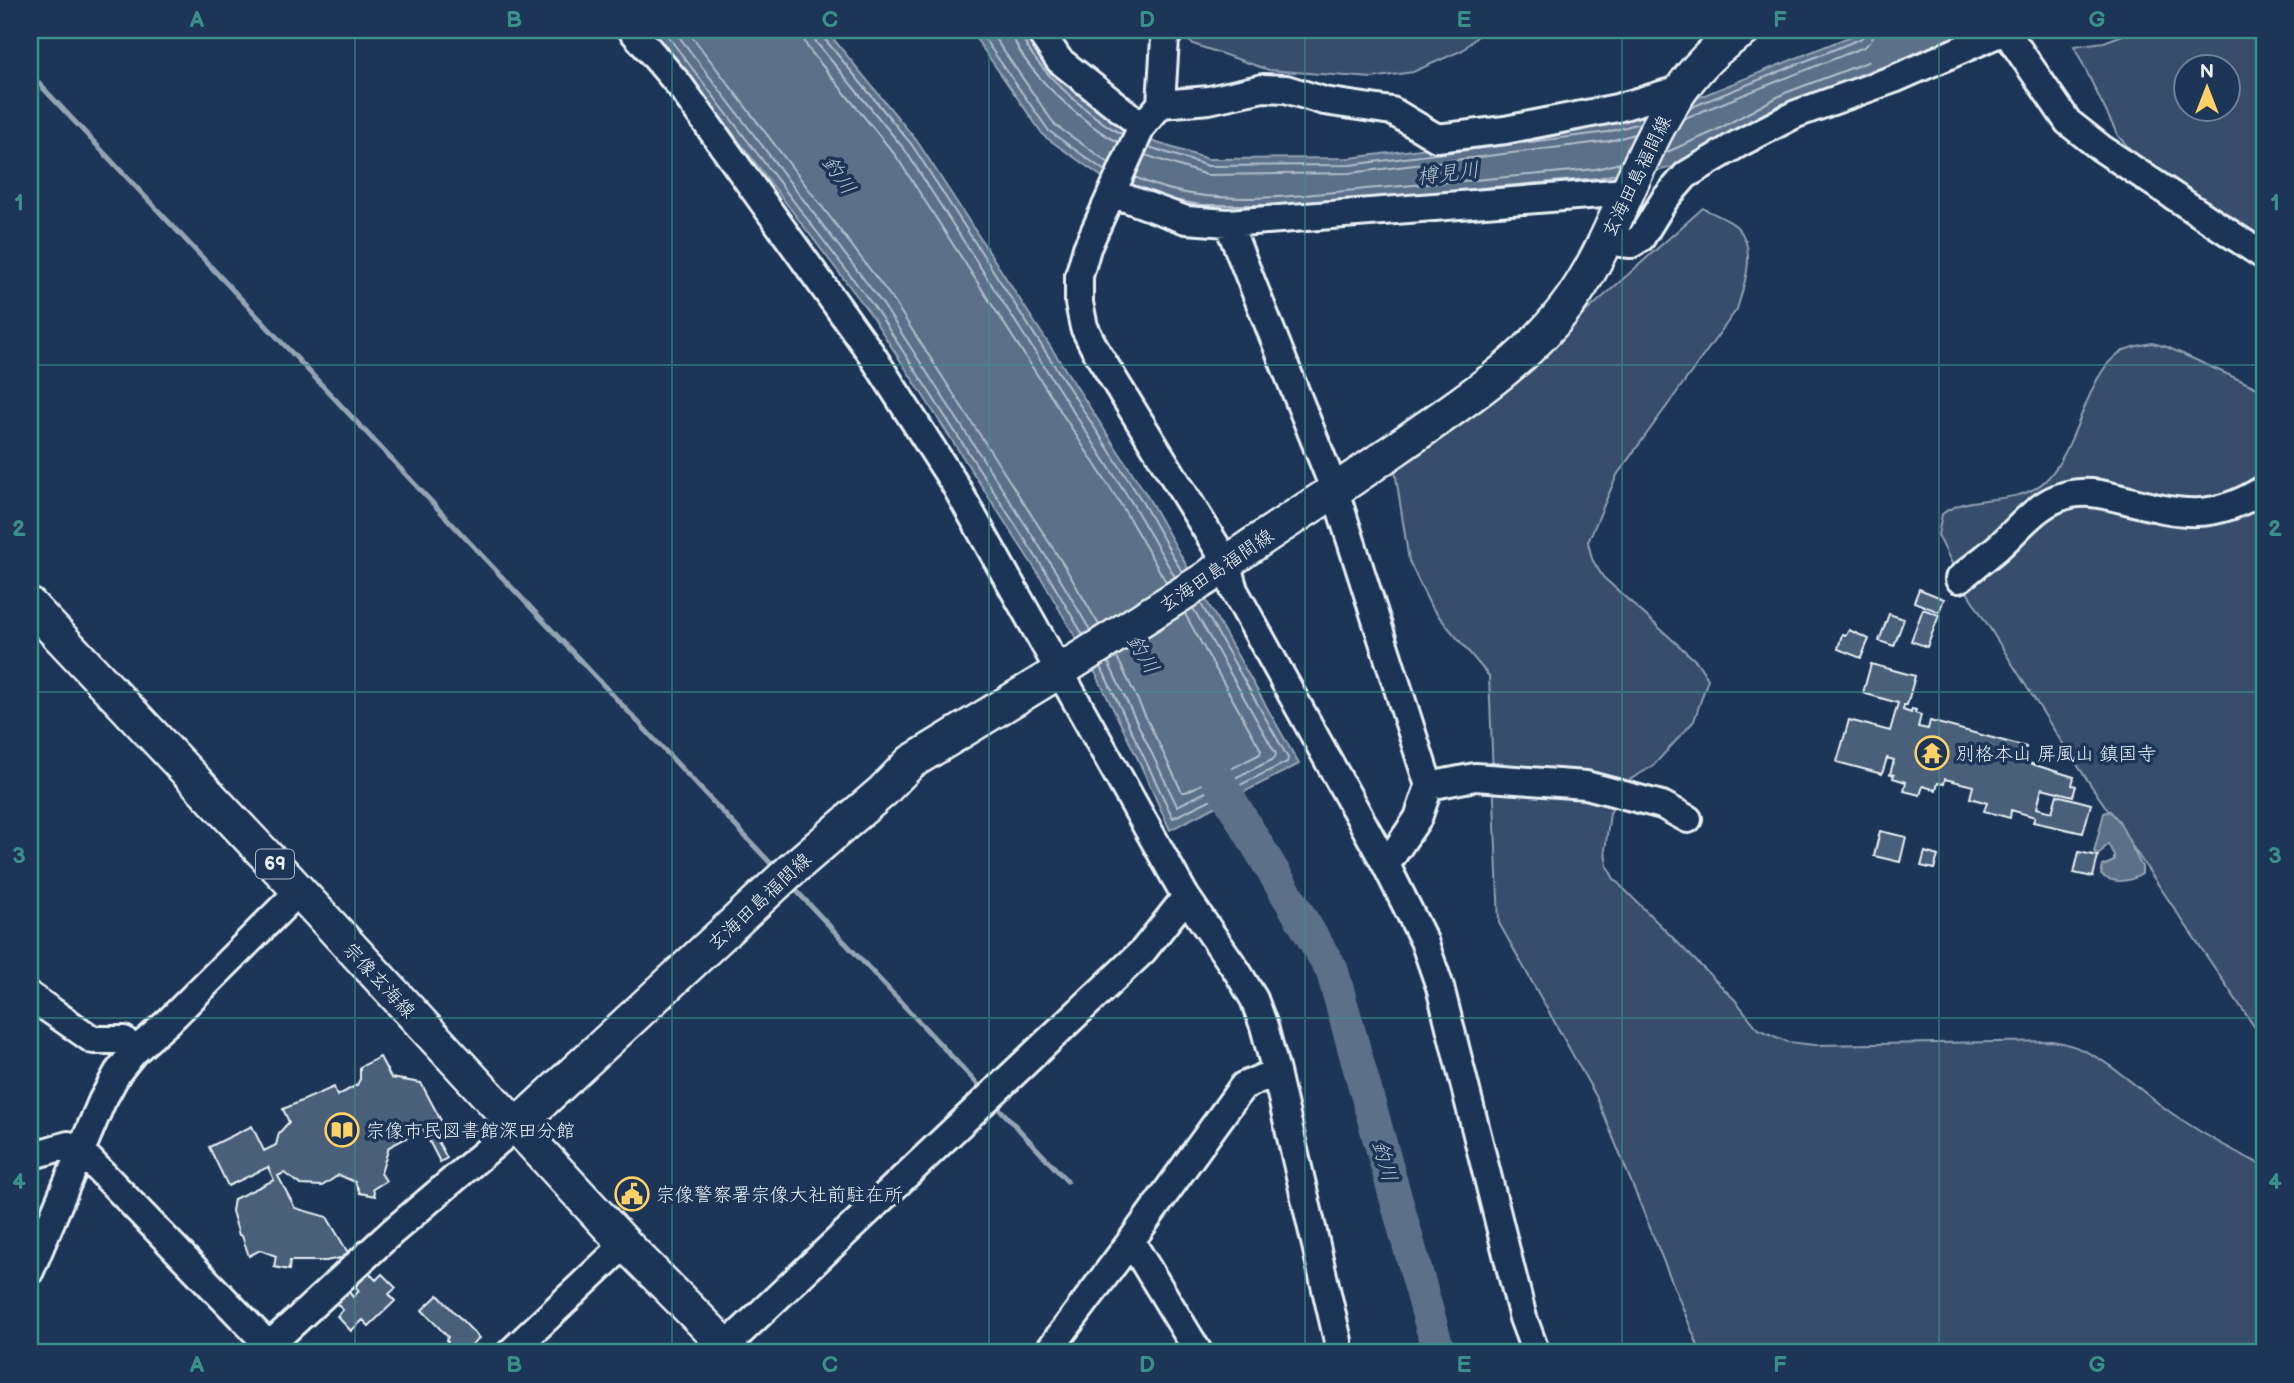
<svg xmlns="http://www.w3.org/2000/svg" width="2294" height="1383" viewBox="0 0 2294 1383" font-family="'Balsamiq Sans','Klee One',sans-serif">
	<rect width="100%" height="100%" fill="#1d3557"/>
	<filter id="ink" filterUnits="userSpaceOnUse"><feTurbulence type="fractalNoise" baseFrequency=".0143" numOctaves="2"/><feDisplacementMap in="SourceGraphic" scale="14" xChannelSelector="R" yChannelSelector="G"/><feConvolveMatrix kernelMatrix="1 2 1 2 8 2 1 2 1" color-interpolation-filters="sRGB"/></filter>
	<g filter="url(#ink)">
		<!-- green -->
		<path fill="#374d6c" stroke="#909fb2" stroke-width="2" fill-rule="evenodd" d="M1174,30H1484L1463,50L1413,72L1372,78L1269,70L1193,44Z
			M2136,30H2264V262L2166,188L2118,136L2074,46L2104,42ZM2186,66H2228V108H2186Z
			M1703,208C1713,214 1729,219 1737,227C1758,248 1744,286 1737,309L1617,475L1588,542L1592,559L1603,577L1697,662L1708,679L1694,721L1653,766L1631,779L1610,813L1605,850L1607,866L1614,879L1736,1001L1758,1029L1788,1042L1815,1045L2052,1041C2101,1047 2138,1092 2179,1118C2206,1136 2235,1152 2264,1166V1353H1701L1597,1098L1499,923L1489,676L1431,607L1409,561L1394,464L1489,398Z
			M2152,343L2167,347L2264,391V1041L2059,738L1962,584L1938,535L1942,514C1973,491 2018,508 2046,480C2079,447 2086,373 2121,352C2131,346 2142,345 2152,343Z"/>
		<!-- water -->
		<path fill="#5d7089" stroke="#95a4b5" stroke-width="2" d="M654,30H826L917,141L1146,494L1299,764L1170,830L1137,757L1091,664L1043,581L869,312Z
			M970,30H1026L1043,56L1077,94L1114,123L1154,142L1208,159L1350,158L1608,125L1697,98L1866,30H1925L1906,65L1673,167L1599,185L1200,212L1133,193L1102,177L1044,136Z
			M2110,811L2119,821L2142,867V874C2130,882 2113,884 2101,875L2103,866L2114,861V855L2108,844L2099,854L2094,852L2104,813Z"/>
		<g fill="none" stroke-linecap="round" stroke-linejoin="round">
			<!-- shore -->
			<path stroke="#b0bdcc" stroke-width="2" d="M663,30L875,308L1049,577L1083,635
				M674,30L882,303L1056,572L1090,630
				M687,30L891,297L1065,567L1099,625
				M802,30L803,38L808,48L896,156L1123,508L1166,582
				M813,30L816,42L905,150L1132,503L1175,577
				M822,30L823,37L912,145L1140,498L1182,572
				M978,30L1049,131L1105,171
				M989,30L1055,125L1109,163
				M1012,30C1014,63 1089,129 1118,142
				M1021,30C1024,60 1095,122 1122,134
				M1855,77L1900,59L1917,30
				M1692,107L1860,39L1865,35V30
				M1685,118L1864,47L1872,41L1874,30
				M1149,147L1208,166L1350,165L1608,132L1640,123
				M1667,152L1713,132L1785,93L1894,52L1907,30
				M1145,155L1207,175L1350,173L1609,141L1635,134
				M1135,177C1207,212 1301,194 1378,188C1451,182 1523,176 1596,169L1620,163
				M1480,188L1598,178L1616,174
				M1174,200L1201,205H1268
				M1117,657L1182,792H1186L1260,754L1261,750L1185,614
				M1108,662L1177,806L1274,759L1276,754L1193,608
				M1101,667L1173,818L1287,762L1288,758L1201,604"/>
			<!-- stream -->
			<path stroke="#95a4b5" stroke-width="5" d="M30,74L776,869
				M792,886L984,1091
				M995,1104L1067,1181"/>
			<!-- river -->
			<path stroke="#5d7089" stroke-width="33" d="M1883,52L1935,30
				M1207,761L1332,970L1439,1353"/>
		</g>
		<!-- building -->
		<path fill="#495e7a" stroke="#e8f1f8" stroke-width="2" d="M1919,589L1944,599L1939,612L1914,602Z
			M1923,609L1939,615L1927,647L1911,641Z
			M1889,614L1904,619L1894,646L1879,641Z
			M1849,630L1869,639L1861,658L1838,649L1842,634L1846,635Z
			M1871,664L1915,676L1907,705H1904L1903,710L1911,713L1912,709L1916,710L1915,713L1921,715L1918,727L1928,729L1930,721L2026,747L2022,761L2074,777L2072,785L2076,786L2073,796L2042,788L2037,808L2052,812L2057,795L2091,804L2083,833L2033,822L2035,817L2011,810L2010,818L1984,811L1987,803L1970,798L1973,786L1945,779L1944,784L1938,783L1936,790L1923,786L1920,795L1904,791L1906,782L1893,778L1894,775L1890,774L1894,760L1887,758L1882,774L1837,762L1849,720L1890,731L1898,703L1863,693Z
			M1880,831L1906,837L1900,862L1874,856Z
			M1925,852L1938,856L1934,869L1921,866Z
			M2079,852L2098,856L2093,877L2074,873Z
			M380,1057L391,1078L421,1083L445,1128L434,1134L447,1158L440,1162L423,1129L389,1147L381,1173L386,1181L373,1189L375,1196L360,1193L355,1182L339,1175L322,1186L301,1185L284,1173L278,1176L295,1208L327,1217L350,1256L326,1261H290L289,1270L274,1267L276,1256L260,1250L249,1256L242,1236L239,1235L232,1211L234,1199L274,1180L268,1167L228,1186L209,1147L252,1126L264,1151L276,1145L279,1133L289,1122L283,1109L334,1087L337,1096L357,1085L360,1079V1067Z
			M367,1271L376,1280L382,1274L396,1288L389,1294L395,1301L369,1326L363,1320L351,1331L337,1316L343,1310L336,1303L348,1291L353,1297L359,1291L355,1286L359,1282L357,1281Z
			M438,1295L479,1338L467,1349L468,1353H437L448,1342L446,1340L448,1337L422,1310Z"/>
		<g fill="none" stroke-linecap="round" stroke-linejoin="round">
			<defs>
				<path id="minor" d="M632,30L680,86L870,352L954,483L1186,897L1237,971L1254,999L1264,1026L1276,1072L1338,1341V1353
					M1039,30L1059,60L1142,126
					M2005,30L2068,122L2101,148L2264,256
					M1161,104L1165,39L1171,30
					M1112,193L1186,220L1228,223L1627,192
					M1228,223L1335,491L1429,786L1418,818L1386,865
					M1604,241L1631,244L1641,238L1665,199L1686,175L1738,144L1796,114L1894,79L2006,30
					M1959,579C1971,569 1984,559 1996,549C2016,532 2034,507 2058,498C2081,488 2103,494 2126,500C2182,515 2214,521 2264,489
					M1429,786L1475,777L1586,785L1662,805L1688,819
					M30,996L93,1040H124L134,1052
					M30,1156L68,1145L81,1151L276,1353
					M1131,1241L1199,1353
					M30,1271L102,1101L118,1072L134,1052L168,1022L299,891
					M726,1346L1143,951L1186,897
					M261,1353L392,1232L515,1127
					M510,1353L625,1244
					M1047,1353L1131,1241L1243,1086L1276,1072
					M1536,1353L1523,1318L1440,987L1424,941L1386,865L1234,590L1226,562L1095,349L1084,327L1079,303V276L1087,248L1142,126L1161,104L1209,100L1263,88L1286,89L1324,101L1392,111L1437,138L1505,130L1617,108L1681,89"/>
				<path id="major" d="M30,605L288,879L625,1244L733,1353
					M515,1127L789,872L883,791L911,762L1060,671L1207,578C1247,546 1291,520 1334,491C1366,470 1398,447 1430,425C1479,391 1529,356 1566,307C1631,223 1646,87 1744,30"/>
			</defs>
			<!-- minor casing -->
			<use href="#minor" stroke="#e8f1f8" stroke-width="32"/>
			<!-- major casing -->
			<use href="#major" stroke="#e8f1f8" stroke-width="38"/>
			<!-- minor -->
			<use href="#minor" stroke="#1d3557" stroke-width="26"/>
			<!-- major -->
			<use href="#major" stroke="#1d3557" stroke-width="33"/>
		</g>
	</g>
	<!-- grid -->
	<path fill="none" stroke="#3a8f8a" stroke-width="2" stroke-opacity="0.55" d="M355,30V1353M672,30V1353M989,30V1353M1305,30V1353M1622,30V1353M1939,30V1353M30,365H2264M30,692H2264M30,1018H2264"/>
	<!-- icons -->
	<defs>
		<symbol id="temple-ring" viewBox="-11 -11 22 22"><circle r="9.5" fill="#1d3557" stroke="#ffd166" stroke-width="1.5"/><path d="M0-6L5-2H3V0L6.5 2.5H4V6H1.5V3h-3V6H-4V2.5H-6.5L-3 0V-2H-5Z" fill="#ffd166"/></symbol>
		<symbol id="library-ring" viewBox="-11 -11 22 22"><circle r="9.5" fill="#1d3557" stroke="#ffd166" stroke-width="1.5"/><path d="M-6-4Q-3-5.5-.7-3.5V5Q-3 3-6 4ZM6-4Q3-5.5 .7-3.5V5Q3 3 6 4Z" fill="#ffd166"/></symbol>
		<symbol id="civic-ring" viewBox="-11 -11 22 22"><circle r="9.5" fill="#1d3557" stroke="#ffd166" stroke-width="1.5"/><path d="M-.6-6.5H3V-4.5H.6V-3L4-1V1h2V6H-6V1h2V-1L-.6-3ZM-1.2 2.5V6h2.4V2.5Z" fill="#ffd166"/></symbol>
	</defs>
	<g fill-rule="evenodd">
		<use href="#temple-ring" x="1913" y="734" width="38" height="38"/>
		<use href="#library-ring" x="323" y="1111" width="38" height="38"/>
		<use href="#civic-ring" x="613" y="1175" width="38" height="38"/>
	</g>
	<g text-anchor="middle" stroke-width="7" stroke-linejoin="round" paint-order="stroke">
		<!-- shield labels -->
		<rect fill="#1d3557" stroke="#abb9c8" stroke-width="2" x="256" y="849.5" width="38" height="29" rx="5"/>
		<g font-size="18" font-weight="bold" fill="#e8f1f8">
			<text x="275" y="870">69</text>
		</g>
		<!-- street labels -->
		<g font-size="19" fill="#e8f1f8" stroke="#1d3557">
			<text transform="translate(1636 176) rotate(-64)" y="7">玄海田島福間線</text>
			<text transform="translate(1216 570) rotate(-34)" y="7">玄海田島福間線</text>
			<text transform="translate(759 901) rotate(-43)" y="7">玄海田島福間線</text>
			<text transform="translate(380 980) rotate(47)" y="7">宗像玄海線</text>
		</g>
		<!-- poi labels -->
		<g font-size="19" fill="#e8f1f8" stroke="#1d3557" text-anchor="start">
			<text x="1956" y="760">別格本山 屏風山 鎮国寺</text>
			<text x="366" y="1137">宗像市民図書館深田分館</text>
			<text x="656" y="1201">宗像警察署宗像大社前駐在所</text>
		</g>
		<!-- water labels -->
		<g font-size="21" font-style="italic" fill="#b7c4d1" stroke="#1d3557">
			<text transform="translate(1448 173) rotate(-7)" y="7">樽見川</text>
			<text transform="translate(839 175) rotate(56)" y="7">釣川</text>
			<text transform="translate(1143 654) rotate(59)" y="7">釣川</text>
			<text transform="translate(1385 1161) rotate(74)" y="7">釣川</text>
		</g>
	</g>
	<!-- margin -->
	<rect width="2294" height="1383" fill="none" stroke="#1d3557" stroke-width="77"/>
	<!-- north arrow -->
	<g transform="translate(2207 88)"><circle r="33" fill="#1d3557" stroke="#6e8097" stroke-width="2"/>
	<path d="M0-5L12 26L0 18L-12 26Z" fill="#ffd166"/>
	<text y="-10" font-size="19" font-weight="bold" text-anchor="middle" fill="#e8f1f8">N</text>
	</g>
	<rect x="38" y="38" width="2218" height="1306" fill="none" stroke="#3a8f8a" stroke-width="2.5"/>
	<g font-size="23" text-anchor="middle" font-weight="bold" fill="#3a8f8a">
		<text x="197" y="27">A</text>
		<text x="514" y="27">B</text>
		<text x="830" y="27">C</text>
		<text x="1147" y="27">D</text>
		<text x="1464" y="27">E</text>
		<text x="1780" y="27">F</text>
		<text x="2097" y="27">G</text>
		<text x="19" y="210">1</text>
		<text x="2275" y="210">1</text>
		<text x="19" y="536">2</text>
		<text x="2275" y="536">2</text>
		<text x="19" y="863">3</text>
		<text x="2275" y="863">3</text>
		<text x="19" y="1189">4</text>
		<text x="2275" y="1189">4</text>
		<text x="197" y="1372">A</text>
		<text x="514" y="1372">B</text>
		<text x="830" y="1372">C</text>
		<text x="1147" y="1372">D</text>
		<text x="1464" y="1372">E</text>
		<text x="1780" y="1372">F</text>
		<text x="2097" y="1372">G</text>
	</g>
</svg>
